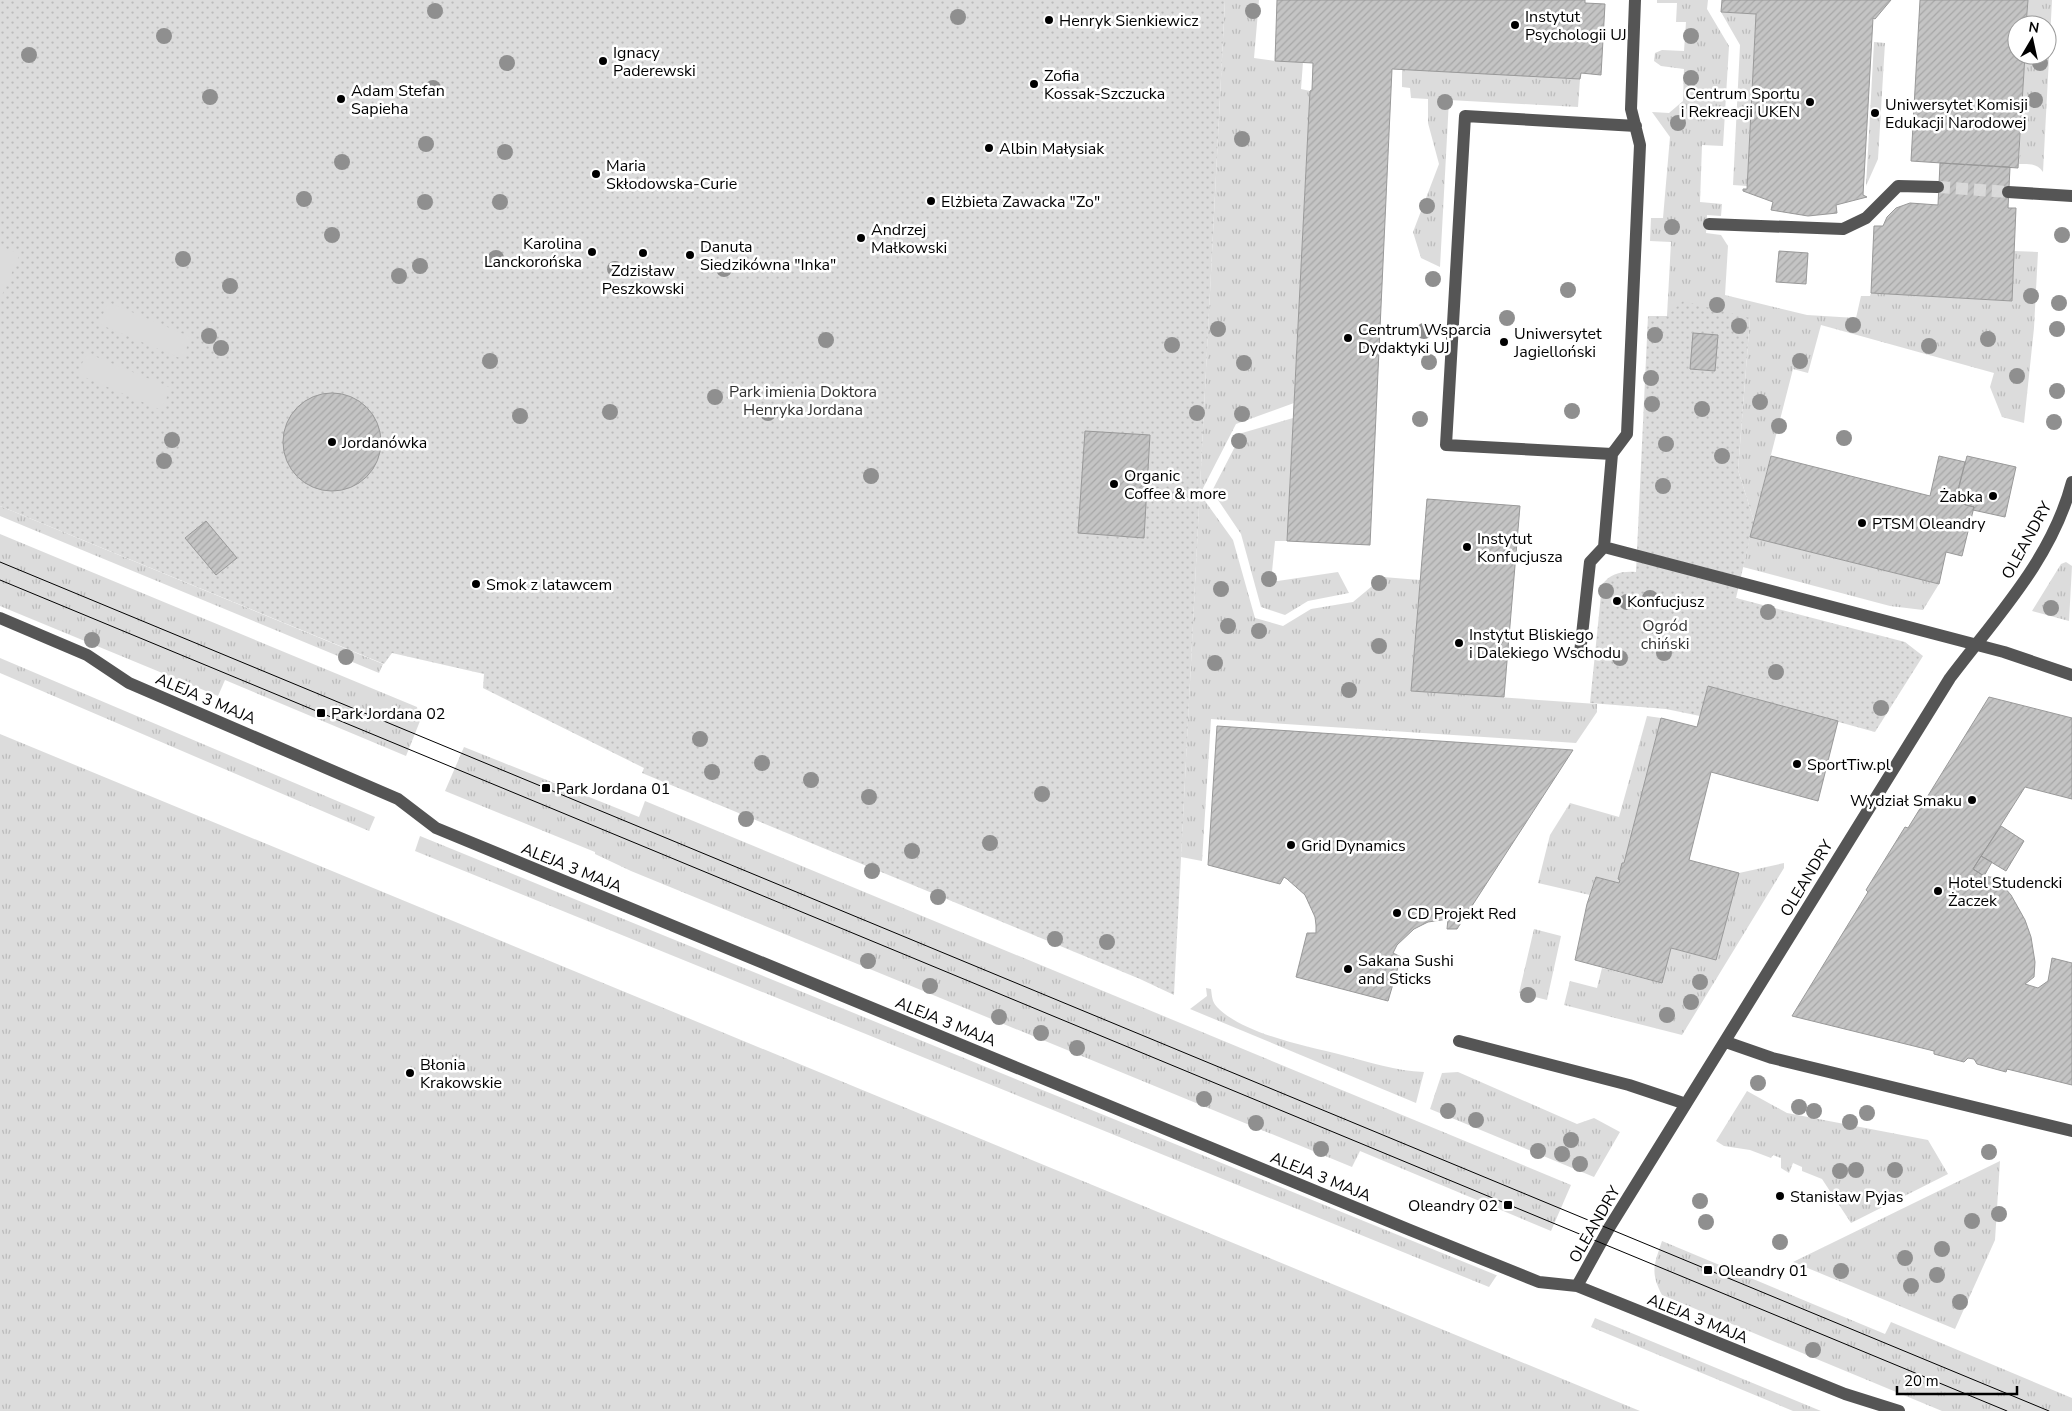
<svg xmlns="http://www.w3.org/2000/svg" width="2072" height="1411" viewBox="0 0 2072 1411" font-family="'Nunito Sans',sans-serif">
	<defs>
		<pattern id="grass-tufts" width="24" height="20" patternUnits="userSpaceOnUse" patternTransform="scale(1.25)"><rect width="24" height="20" fill="#dcdcdc"/><path d="M3 7l-1-3M5 7V3M7 7l1-3M15 17l-1-3M17 17v-4M19 17l1-3" fill="none" stroke="#bbb"/></pattern>
		<pattern id="park-dots" width="8" height="8" patternUnits="userSpaceOnUse" patternTransform="scale(1.25)"><rect width="8" height="8" fill="#dcdcdc"/><path d="M2 2h.1M6 6h.1" fill="none" stroke="#bbb" stroke-width="1.8" stroke-linecap="round"/></pattern>
		<pattern id="building-hatch" width="6" height="6" patternUnits="userSpaceOnUse" patternTransform="scale(1.25)"><rect width="6" height="6" fill="#c4c4c4"/><path d="M-1 1l2-2M0 6l6-6M5 7l2-2" fill="none" stroke="#a7a7a7"/></pattern>
	</defs>
	<rect width="100%" height="100%" fill="#fff"/>
	<!-- grass -->
	<path fill="url(#grass-tufts)" d="M1225,0H1259L1254,58L1275,61L1303,62L1301,89L1310,91L1294,403L1236,424L1200,494L1233,540L1255,618L1283,626L1311,609L1353,602L1383,577L1420,580L1411,691L1597,704V712L1576,743L1211,719L1202,861L1181,857Z
		M1657,0H1708L1707,9L1729,46L1723,146L1702,145L1700,202L1722,204L1721,216L1707,215L1706,233L1721,235L1728,246L1725,295L1807,315L1856,318L1861,296H1870L1871,293L2011,301L2014,251L2038,252L2034,328L2024,423L2002,417L1990,387L1994,373L1821,325L1808,373L1793,369L1754,521L1738,470L1750,318L1667,316L1671,242L1650,241L1651,218H1663L1670,137L1652,112L1669,113L1683,101L1684,69L1661,66L1654,61L1655,53L1662,50L1684,51L1686,22H1676L1677,3H1657Z
		M2028,0H2052L2043,172C2037,163 2028,164 2019,164L2025,55H2047V25H2026Z
		M1721,12L1756,14L1747,186L1733,185L1740,45Z
		M1874,42L1885,43L1878,159L1866,186Z
		M1402,69L1580,79L1578,107L1449,100L1440,267L1421,258L1413,232L1439,164L1428,123V99L1411,98L1410,88L1402,87Z
		M1293,418L1287,541H1275L1271,582L1338,572L1349,593L1308,601L1285,615L1261,607L1241,534L1212,491L1242,433Z
		M0,506L383,664L379,673L0,516Z
		M0,534L417,707L420,721L406,756L225,680L218,696L0,606Z
		M1750,537L1939,584L1923,610L1890,606L1743,567Z
		M2066,562L2072,566L2069,621L2032,611L2061,564Z
		M0,658L375,817L369,831L0,673Z
		M1647,716L1661,718L1624,863H1622L1618,879L1620,880L1619,883L1596,877L1590,895L1538,883L1550,835L1570,803L1619,817Z
		M0,734L1640,1411H0Z
		M464,747L639,817L645,801L1571,1185L1551,1231L1360,1151L1352,1167L631,871L595,854V852L445,791Z
		M420,836L1496,1275H1497L1489,1287L415,851Z
		M1784,863V868L1682,1035L1564,1005L1570,981L1597,988L1602,968L1661,983L1671,948L1716,960L1739,873Z
		M1534,929L1561,936L1547,1000L1519,993Z
		M1206,988L1211,989C1212,996 1212,1002 1217,1007C1243,1034 1306,1046 1342,1055C1369,1062 1396,1071 1424,1072L1416,1103L1190,1009L1207,996Z
		M1458,1072L1577,1124L1594,1118L1620,1132L1594,1177L1430,1109L1442,1073Z
		M1747,1091L1787,1113L1928,1140L1948,1174L1851,1223L1822,1179L1802,1171V1167L1793,1163L1789,1173L1781,1168V1158L1773,1155L1771,1158L1750,1150L1724,1146L1716,1141Z
		M2000,1161L1995,1240L1955,1329L1793,1262Z
		M1662,1241L1885,1334L1891,1322L2072,1398V1411H1942L1662,1295C1650,1272 1654,1265 1662,1241Z
		M1595,1318L1821,1411H1793L1591,1327Z"/>
	<!-- park -->
	<path fill="url(#park-dots)" d="M0,0H1225L1174,995L1140,979L642,773L644,768L483,688L484,674L392,653L384,664L0,506Z
		M1683,301L1750,318L1738,470L1754,521L1736,598L1905,642L1923,656L1875,732L1708,686L1700,716L1666,709L1590,703L1602,585C1610,573 1623,571 1636,572L1648,316H1667Z"/>
	<!-- pitch -->
	<path fill="#dcdcdc" d="M0,246L20,254L0,300Z
		M108,302L191,337L182,359L99,324Z
		M87,353L171,388L161,410L77,374Z"/>
	<!-- building -->
	<path fill="url(#building-hatch)" stroke="#999" d="M1277,0H1585V3L1605,4L1601,75L1581,73L1580,79L1392,69L1370,545L1287,541L1310,91L1312,90L1313,63L1275,61Z
		M1722,0H1891L1875,19L1873,18L1863,195L1867,197L1836,205L1837,213L1808,216L1771,210L1773,202L1743,191V189H1747L1756,14L1721,12Z
		M1920,0H2028L2026,25H2017V55H2025L2018,168L1911,161Z
		M1940,163L2010,167L2008,208H2016L2012,301L1871,293L1874,226H1883L1887,217L1896,208L1910,203L1938,205Z
		M1779,251L1808,253L1806,284L1776,282Z
		M1693,333L1718,335L1715,371L1690,369Z
		M283 442a49 49 0 1 1 98 0a49 49 0 1 1-98 0Z
		M1085,431L1150,435L1144,538L1078,533Z
		M1771,456L1930,496L1939,456L1965,462L1955,502L1974,507L1962,556L1946,552L1939,584L1750,537Z
		M1967,456L2016,467L2005,517L1973,510L1974,507L1955,502Z
		M1427,499L1520,506L1504,697L1411,691Z
		M206,521L237,558L216,575L185,538Z
		M1708,686L1838,721L1818,801L1711,772L1689,860L1739,873L1716,960L1671,948L1662,983L1575,960L1587,904L1596,877L1619,883L1620,880L1618,879L1622,863H1624L1661,718L1697,727Z
		M1989,697L2072,718V799L2025,787L1973,869L1984,876L1996,878L2011,895L2025,920L2031,937L2035,962L2034,977L2025,984L2038,988L2048,981L2052,958L2072,963V1085L2007,1069L2006,1072L1977,1064L1974,1059L1968,1058L1964,1062L1934,1054V1051L1792,1016L1868,892L1866,890L1905,827L1908,828Z
		M1217,726L1454,742L1573,750L1457,929H1447L1448,919L1428,922L1414,929L1397,945L1393,953L1401,957L1388,1001L1296,977L1307,933H1316V925L1315,917L1305,895L1287,879L1284,877L1280,884L1208,865Z
		M2001,826L2024,841L2006,871L1981,856Z
		M1981,856L1992,862L1984,876L1973,869Z"/>
	<g fill="none" stroke-linecap="round" stroke-linejoin="round">
		<!-- minor-tunnel -->
		<path stroke="#d9d9d9" stroke-width="12" stroke-dasharray="12 6" stroke-linecap="butt" d="M1938,187L2008,192"/>
		<!-- minor -->
		<path stroke="#555" stroke-width="12" d="M2008,192L2072,196
			M1709,224L1843,229L1866,218L1898,186L1938,187
			M1612,454L1446,445L1465,116L1636,126
			M1604,547L2004,652L2072,675
			M0,618L87,655L129,683L398,799L436,828L1410,1230L1539,1282L1577,1286L1845,1394L1899,1411
			M1580,653L1590,562L1604,547L1612,454L1627,434L1640,145L1631,109L1635,0
			M1459,1041L1629,1085L1686,1104
			M1726,1042L1772,1058L2072,1131
			M1577,1286L1609,1228L1950,678C1996,617 2052,559 2072,482"/>
		<!-- tram -->
		<path stroke="#000" stroke-width="1" d="M0,562L2049,1411
			M0,580L2007,1411"/>
	</g>
	<!-- trees -->
	<g fill="#8f8f8f">
		<circle cx="435" cy="11" r="8"/>
		<circle cx="1253" cy="11" r="8"/>
		<circle cx="958" cy="17" r="8"/>
		<circle cx="164" cy="36" r="8"/>
		<circle cx="1691" cy="36" r="8"/>
		<circle cx="29" cy="55" r="8"/>
		<circle cx="507" cy="63" r="8"/>
		<circle cx="2040" cy="63" r="8"/>
		<circle cx="1691" cy="78" r="8"/>
		<circle cx="433" cy="88" r="8"/>
		<circle cx="210" cy="97" r="8"/>
		<circle cx="2035" cy="100" r="8"/>
		<circle cx="1445" cy="102" r="8"/>
		<circle cx="1678" cy="123" r="8"/>
		<circle cx="1242" cy="139" r="8"/>
		<circle cx="426" cy="144" r="8"/>
		<circle cx="505" cy="152" r="8"/>
		<circle cx="342" cy="162" r="8"/>
		<circle cx="304" cy="199" r="8"/>
		<circle cx="425" cy="202" r="8"/>
		<circle cx="500" cy="202" r="8"/>
		<circle cx="1427" cy="206" r="8"/>
		<circle cx="1672" cy="227" r="8"/>
		<circle cx="332" cy="235" r="8"/>
		<circle cx="2062" cy="235" r="8"/>
		<circle cx="496" cy="258" r="8"/>
		<circle cx="183" cy="259" r="8"/>
		<circle cx="420" cy="266" r="8"/>
		<circle cx="615" cy="269" r="8"/>
		<circle cx="724" cy="269" r="8"/>
		<circle cx="399" cy="276" r="8"/>
		<circle cx="1433" cy="279" r="8"/>
		<circle cx="230" cy="286" r="8"/>
		<circle cx="1568" cy="290" r="8"/>
		<circle cx="2031" cy="296" r="8"/>
		<circle cx="2059" cy="303" r="8"/>
		<circle cx="1717" cy="305" r="8"/>
		<circle cx="1507" cy="318" r="8"/>
		<circle cx="1853" cy="325" r="8"/>
		<circle cx="1739" cy="326" r="8"/>
		<circle cx="1218" cy="329" r="8"/>
		<circle cx="2057" cy="329" r="8"/>
		<circle cx="1424" cy="331" r="8"/>
		<circle cx="1655" cy="335" r="8"/>
		<circle cx="209" cy="336" r="8"/>
		<circle cx="1988" cy="339" r="8"/>
		<circle cx="826" cy="340" r="8"/>
		<circle cx="1172" cy="345" r="8"/>
		<circle cx="1929" cy="346" r="8"/>
		<circle cx="221" cy="348" r="8"/>
		<circle cx="490" cy="361" r="8"/>
		<circle cx="1800" cy="361" r="8"/>
		<circle cx="1429" cy="362" r="8"/>
		<circle cx="1244" cy="363" r="8"/>
		<circle cx="2017" cy="376" r="8"/>
		<circle cx="1651" cy="378" r="8"/>
		<circle cx="2057" cy="391" r="8"/>
		<circle cx="715" cy="397" r="8"/>
		<circle cx="1760" cy="402" r="8"/>
		<circle cx="1652" cy="404" r="8"/>
		<circle cx="1702" cy="409" r="8"/>
		<circle cx="1572" cy="411" r="8"/>
		<circle cx="610" cy="412" r="8"/>
		<circle cx="768" cy="413" r="8"/>
		<circle cx="1197" cy="413" r="8"/>
		<circle cx="1242" cy="414" r="8"/>
		<circle cx="520" cy="416" r="8"/>
		<circle cx="1420" cy="419" r="8"/>
		<circle cx="2054" cy="422" r="8"/>
		<circle cx="1779" cy="426" r="8"/>
		<circle cx="1844" cy="438" r="8"/>
		<circle cx="172" cy="440" r="8"/>
		<circle cx="1239" cy="441" r="8"/>
		<circle cx="1666" cy="444" r="8"/>
		<circle cx="1722" cy="456" r="8"/>
		<circle cx="164" cy="461" r="8"/>
		<circle cx="871" cy="476" r="8"/>
		<circle cx="1663" cy="486" r="8"/>
		<circle cx="1269" cy="579" r="8"/>
		<circle cx="1379" cy="583" r="8"/>
		<circle cx="1221" cy="589" r="8"/>
		<circle cx="1606" cy="591" r="8"/>
		<circle cx="1650" cy="598" r="8"/>
		<circle cx="1627" cy="602" r="8"/>
		<circle cx="2051" cy="608" r="8"/>
		<circle cx="1768" cy="612" r="8"/>
		<circle cx="1228" cy="626" r="8"/>
		<circle cx="1259" cy="631" r="8"/>
		<circle cx="92" cy="640" r="8"/>
		<circle cx="1379" cy="646" r="8"/>
		<circle cx="1664" cy="653" r="8"/>
		<circle cx="346" cy="657" r="8"/>
		<circle cx="1620" cy="658" r="8"/>
		<circle cx="1215" cy="663" r="8"/>
		<circle cx="1776" cy="672" r="8"/>
		<circle cx="1349" cy="690" r="8"/>
		<circle cx="1881" cy="708" r="8"/>
		<circle cx="700" cy="739" r="8"/>
		<circle cx="762" cy="763" r="8"/>
		<circle cx="712" cy="772" r="8"/>
		<circle cx="811" cy="780" r="8"/>
		<circle cx="1042" cy="794" r="8"/>
		<circle cx="869" cy="797" r="8"/>
		<circle cx="746" cy="819" r="8"/>
		<circle cx="990" cy="843" r="8"/>
		<circle cx="912" cy="851" r="8"/>
		<circle cx="872" cy="871" r="8"/>
		<circle cx="938" cy="897" r="8"/>
		<circle cx="1055" cy="939" r="8"/>
		<circle cx="1107" cy="942" r="8"/>
		<circle cx="868" cy="961" r="8"/>
		<circle cx="1700" cy="982" r="8"/>
		<circle cx="930" cy="986" r="8"/>
		<circle cx="1528" cy="995" r="8"/>
		<circle cx="1691" cy="1002" r="8"/>
		<circle cx="1667" cy="1015" r="8"/>
		<circle cx="999" cy="1017" r="8"/>
		<circle cx="1041" cy="1033" r="8"/>
		<circle cx="1077" cy="1048" r="8"/>
		<circle cx="1758" cy="1083" r="8"/>
		<circle cx="1204" cy="1099" r="8"/>
		<circle cx="1799" cy="1107" r="8"/>
		<circle cx="1448" cy="1111" r="8"/>
		<circle cx="1814" cy="1111" r="8"/>
		<circle cx="1867" cy="1113" r="8"/>
		<circle cx="1476" cy="1120" r="8"/>
		<circle cx="1850" cy="1122" r="8"/>
		<circle cx="1256" cy="1123" r="8"/>
		<circle cx="1571" cy="1140" r="8"/>
		<circle cx="1321" cy="1149" r="8"/>
		<circle cx="1538" cy="1151" r="8"/>
		<circle cx="1989" cy="1152" r="8"/>
		<circle cx="1562" cy="1154" r="8"/>
		<circle cx="1580" cy="1164" r="8"/>
		<circle cx="1856" cy="1170" r="8"/>
		<circle cx="1895" cy="1170" r="8"/>
		<circle cx="1840" cy="1171" r="8"/>
		<circle cx="1700" cy="1201" r="8"/>
		<circle cx="1999" cy="1214" r="8"/>
		<circle cx="1972" cy="1221" r="8"/>
		<circle cx="1706" cy="1222" r="8"/>
		<circle cx="1780" cy="1242" r="8"/>
		<circle cx="1942" cy="1249" r="8"/>
		<circle cx="1905" cy="1258" r="8"/>
		<circle cx="1841" cy="1271" r="8"/>
		<circle cx="1937" cy="1275" r="8"/>
		<circle cx="1911" cy="1286" r="8"/>
		<circle cx="1960" cy="1302" r="8"/>
		<circle cx="1813" cy="1350" r="8"/>
	</g>
	<!-- markers -->
	<g fill="#000" stroke="#fff" stroke-width="2">
		<circle cx="1049" cy="20" r="5"/>
		<circle cx="1515" cy="25" r="5"/>
		<circle cx="603" cy="61" r="5"/>
		<circle cx="1034" cy="84" r="5"/>
		<circle cx="341" cy="99" r="5"/>
		<circle cx="1810" cy="102" r="5"/>
		<circle cx="1875" cy="113" r="5"/>
		<circle cx="989" cy="148" r="5"/>
		<circle cx="596" cy="174" r="5"/>
		<circle cx="931" cy="201" r="5"/>
		<circle cx="861" cy="238" r="5"/>
		<circle cx="592" cy="252" r="5"/>
		<circle cx="643" cy="253" r="5"/>
		<circle cx="690" cy="255" r="5"/>
		<circle cx="1348" cy="338" r="5"/>
		<circle cx="1504" cy="342" r="5"/>
		<circle cx="332" cy="442" r="5"/>
		<circle cx="1114" cy="484" r="5"/>
		<circle cx="1993" cy="496" r="5"/>
		<circle cx="1862" cy="523" r="5"/>
		<circle cx="1467" cy="547" r="5"/>
		<circle cx="476" cy="584" r="5"/>
		<circle cx="1617" cy="601" r="5"/>
		<circle cx="1459" cy="643" r="5"/>
		<rect x="316" y="708" width="10" height="10" rx="2.5"/>
		<circle cx="1797" cy="764" r="5"/>
		<rect x="541" y="783" width="10" height="10" rx="2.5"/>
		<circle cx="1972" cy="800" r="5"/>
		<circle cx="1291" cy="845" r="5"/>
		<circle cx="1938" cy="891" r="5"/>
		<circle cx="1397" cy="913" r="5"/>
		<circle cx="1348" cy="969" r="5"/>
		<circle cx="410" cy="1073" r="5"/>
		<circle cx="1780" cy="1196" r="5"/>
		<rect x="1503" y="1200" width="10" height="10" rx="2.5"/>
		<rect x="1703" y="1265" width="10" height="10" rx="2.5"/>
	</g>
	<g text-anchor="middle" stroke-width="5" stroke-linejoin="round" paint-order="stroke">
		<!-- poi labels -->
		<g font-size="16" fill="#000" stroke="#fff" text-anchor="start">
			<text x="1525" y="22">Instytut<tspan x="1525" dy="18">Psychologii UJ</tspan></text>
			<text x="1059" y="26">Henryk Sienkiewicz</text>
			<text x="613" y="58">Ignacy<tspan x="613" dy="18">Paderewski</tspan></text>
			<text x="1044" y="81">Zofia<tspan x="1044" dy="18">Kossak-Szczucka</tspan></text>
			<text x="351" y="96">Adam Stefan<tspan x="351" dy="18">Sapieha</tspan></text>
			<text x="1800" y="99" text-anchor="end">Centrum Sportu<tspan x="1800" dy="18">i Rekreacji UKEN</tspan></text>
			<text x="1885" y="110">Uniwersytet Komisji<tspan x="1885" dy="18">Edukacji Narodowej</tspan></text>
			<text x="999" y="154">Albin Małysiak</text>
			<text x="606" y="171">Maria<tspan x="606" dy="18">Skłodowska-Curie</tspan></text>
			<text x="941" y="207">Elżbieta Zawacka "Zo"</text>
			<text x="871" y="235">Andrzej<tspan x="871" dy="18">Małkowski</tspan></text>
			<text x="582" y="249" text-anchor="end">Karolina<tspan x="582" dy="18">Lanckorońska</tspan></text>
			<text x="700" y="252">Danuta<tspan x="700" dy="18">Siedzikówna "Inka"</tspan></text>
			<text x="643" y="276" text-anchor="middle">Zdzisław<tspan x="643" dy="18">Peszkowski</tspan></text>
			<text x="1358" y="335">Centrum Wsparcia<tspan x="1358" dy="18">Dydaktyki UJ</tspan></text>
			<text x="1514" y="339">Uniwersytet<tspan x="1514" dy="18">Jagielloński</tspan></text>
			<text x="342" y="448">Jordanówka</text>
			<text x="1124" y="481">Organic<tspan x="1124" dy="18">Coffee &amp; more</tspan></text>
			<text x="1983" y="502" text-anchor="end">Żabka</text>
			<text x="1872" y="529">PTSM Oleandry</text>
			<text x="1477" y="544">Instytut<tspan x="1477" dy="18">Konfucjusza</tspan></text>
			<text x="486" y="590">Smok z latawcem</text>
			<text x="1627" y="607">Konfucjusz</text>
			<text x="1469" y="640">Instytut Bliskiego<tspan x="1469" dy="18">i Dalekiego Wschodu</tspan></text>
			<text x="331" y="719">Park Jordana 02</text>
			<text x="1807" y="770">SportTiw.pl</text>
			<text x="556" y="794">Park Jordana 01</text>
			<text x="1962" y="806" text-anchor="end">Wydział Smaku</text>
			<text x="1301" y="851">Grid Dynamics</text>
			<text x="1948" y="888">Hotel Studencki<tspan x="1948" dy="18">Żaczek</tspan></text>
			<text x="1407" y="919">CD Projekt Red</text>
			<text x="1358" y="966">Sakana Sushi<tspan x="1358" dy="18">and Sticks</tspan></text>
			<text x="420" y="1070">Błonia<tspan x="420" dy="18">Krakowskie</tspan></text>
			<text x="1790" y="1202">Stanisław Pyjas</text>
			<text x="1498" y="1211" text-anchor="end">Oleandry 02</text>
			<text x="1718" y="1276">Oleandry 01</text>
		</g>
		<!-- park labels -->
		<g font-size="16" fill="#333" stroke="#fff">
			<text x="803" y="397">Park imienia Doktora<tspan x="803" dy="18">Henryka Jordana</tspan></text>
			<text x="1665" y="631">Ogród<tspan x="1665" dy="18">chiński</tspan></text>
		</g>
		<!-- street labels -->
		<g font-size="16" fill="#000" stroke="#fff">
			<text transform="translate(2026 540) rotate(-61)" y="6">OLEANDRY</text>
			<text transform="translate(206 698) rotate(23)" y="6">ALEJA 3 MAJA</text>
			<text transform="translate(572 867) rotate(22)" y="6">ALEJA 3 MAJA</text>
			<text transform="translate(1806 878) rotate(-59)" y="6">OLEANDRY</text>
			<text transform="translate(946 1021) rotate(22)" y="6">ALEJA 3 MAJA</text>
			<text transform="translate(1321 1176) rotate(22)" y="6">ALEJA 3 MAJA</text>
			<text transform="translate(1594 1224) rotate(-60)" y="6">OLEANDRY</text>
			<text transform="translate(1698 1318) rotate(22)" y="6">ALEJA 3 MAJA</text>
		</g>
	</g>
	<!-- north arrow -->
	<g transform="translate(2032 40) rotate(9)"><circle r="24" fill="#ffffff" stroke="#999999"/>
	<path d="M0-4L9 19L0 12L-9 19Z" fill="#000000"/>
	<text y="-8" font-size="14" font-weight="bold" text-anchor="middle" fill="#000000">N</text>
	</g>
	<!-- scale -->
	<path d="M1897 1386v8h120v-8" fill="none" stroke="#000000" stroke-width="2.5"/>
	<text x="1904" y="1386" font-size="15" fill="#000000" stroke="#ffffff" stroke-width="4" paint-order="stroke">20 m</text>
</svg>
